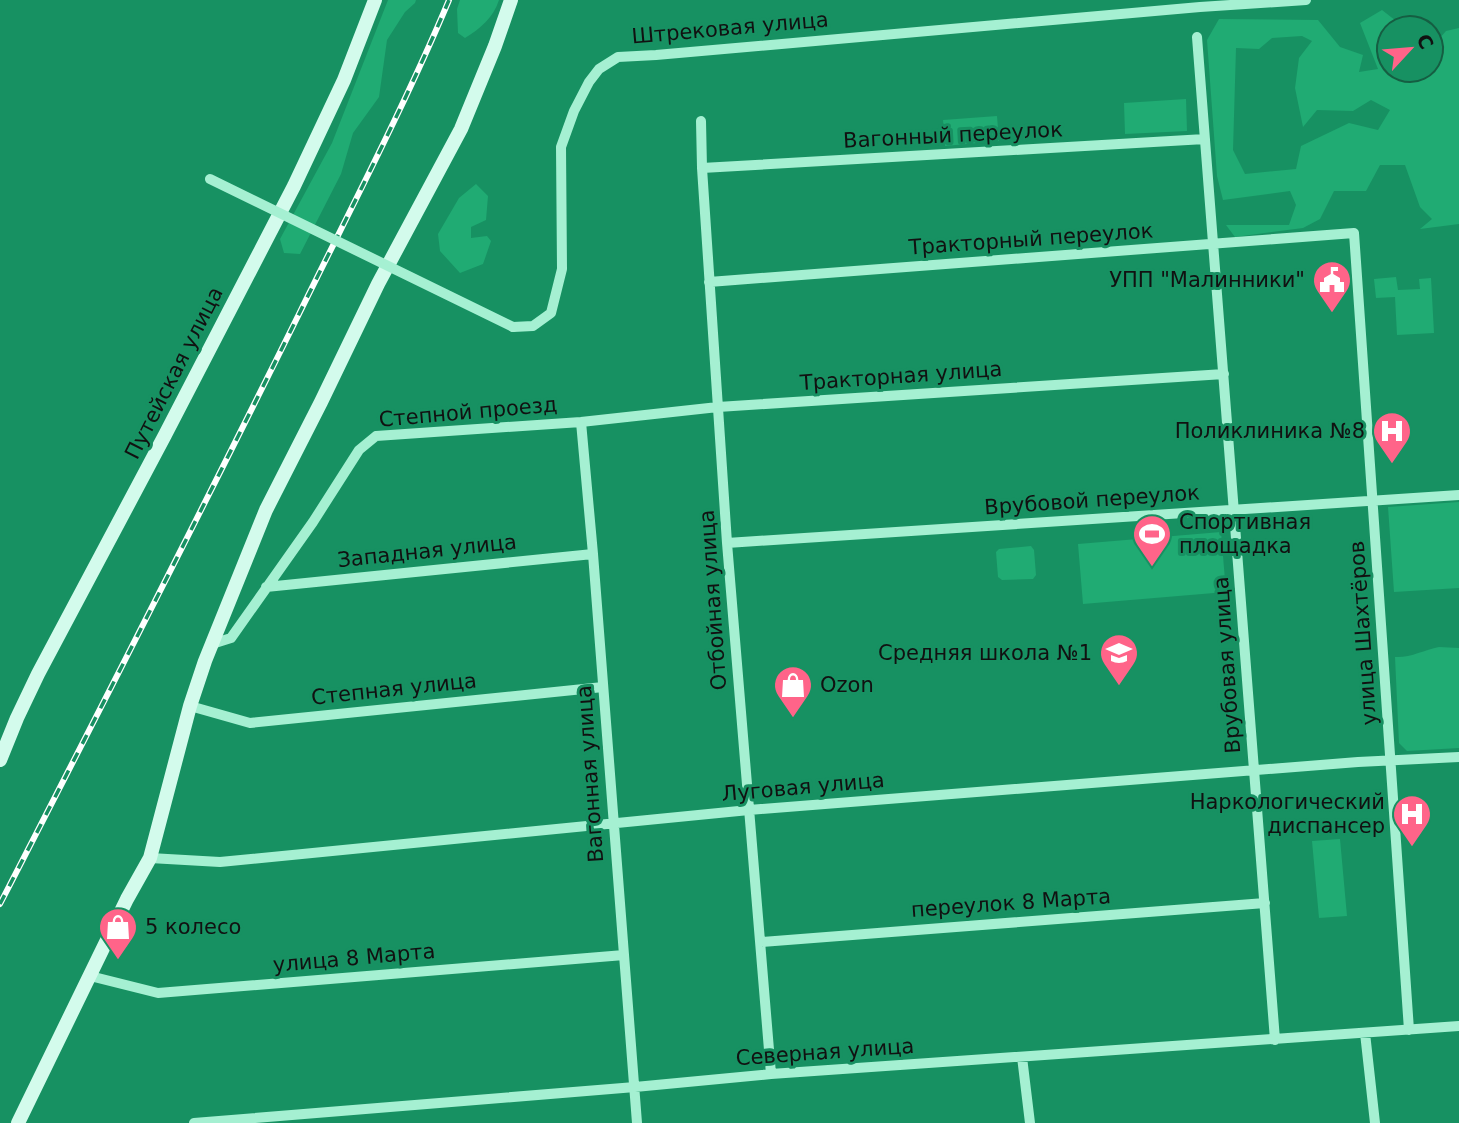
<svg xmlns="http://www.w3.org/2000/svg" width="1459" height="1123" viewBox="0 0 1459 1123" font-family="'DejaVu Sans',sans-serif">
	<rect width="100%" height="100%" fill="#179162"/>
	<!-- green -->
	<path fill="#20ab73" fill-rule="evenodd" d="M388,0H416L415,3L405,12L387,40L379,97L353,133L341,174L300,254L284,253L280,239L332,143Z
		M460,0H499C493,18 481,28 465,38L458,33L457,9Z
		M1382,10L1400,24L1401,28H1389V70H1431V48L1446,31L1459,28V224L1420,229L1432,219L1420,207L1405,165H1380L1366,191H1334L1320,219L1303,228L1235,237L1226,225H1289L1296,205L1290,191L1223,200L1217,176L1207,40L1219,19L1318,20L1340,47L1363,55L1359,72L1378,69L1360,23ZM1302,36L1312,41L1299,58L1295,88L1303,127L1317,110L1353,111L1371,100L1390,110L1378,130L1349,123L1301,146L1296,169L1245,174L1233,150L1236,48L1259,49L1272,38Z
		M1186,99L1187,131L1125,134L1124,103Z
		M997,116L999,141L945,146L943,120Z
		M476,184L488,196L486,220L471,227V238L487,236L491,241L483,264L460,273L440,251L438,234L459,198Z
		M1396,277L1398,290L1420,289L1419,279L1431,278L1434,333L1397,335L1395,297L1376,298L1374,279Z
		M1459,502V588L1394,592L1388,507Z
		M1221,532L1226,592L1083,604L1078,544Z
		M1031,546L1034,550L1036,575L1033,579L1002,580L998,577L996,552L999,549Z
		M1439,647L1459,648V748L1407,751L1399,743L1395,657C1410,658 1424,650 1439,647Z
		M1340,839L1347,916L1319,918L1312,841Z"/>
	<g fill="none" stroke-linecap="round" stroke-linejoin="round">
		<!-- street -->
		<path stroke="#a5f0d2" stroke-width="10" d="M1197,37L1275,1040
			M701,121L702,168L727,543L771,1074
			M702,168L1205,139
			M709,282L1354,233L1409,1030
			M513,327L533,326L551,313L562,269L561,147L574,111L589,82L599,69L618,57L656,55L1200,7L1306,0
			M581,422L593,554L637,1123
			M727,543L1459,495
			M266,587L593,554
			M212,644L231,638L313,522L359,450L376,436L581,422L718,407L1224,374
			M190,706L250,723L603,687
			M150,858L220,862L749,810L1358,762L1459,757
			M761,942L1265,903
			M90,976L158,993L624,955
			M1365,1033L1375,1123
			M1022,1057L1030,1123
			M194,1123L635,1087L771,1074L1459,1026"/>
		<!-- secondary -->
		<path stroke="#d3fbec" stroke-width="14" d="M0,760L17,718L38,674L165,435L294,186L344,80L375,0
			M18,1123L127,899L150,858L190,706L205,661L266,510L321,402L378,284L461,129L495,46L511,0"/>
		<defs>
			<path id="rail" d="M0,904C101,708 201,512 299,314C350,210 404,107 449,0"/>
		</defs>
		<!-- rail casing -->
		<use href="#rail" stroke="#fff" stroke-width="6"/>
		<!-- rail -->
		<use href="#rail" stroke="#179162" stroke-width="3.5" stroke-dasharray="10" stroke-linecap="butt"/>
		<!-- street-bridge -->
		<path stroke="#a5f0d2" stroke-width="10" d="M210,179L513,327"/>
	</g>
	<!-- icons -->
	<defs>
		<symbol id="civic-pin" viewBox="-11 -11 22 30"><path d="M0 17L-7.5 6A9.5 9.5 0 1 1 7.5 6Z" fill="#ff6489" stroke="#179162"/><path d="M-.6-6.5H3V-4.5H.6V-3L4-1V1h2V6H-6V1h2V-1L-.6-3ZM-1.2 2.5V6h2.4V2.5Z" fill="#fff"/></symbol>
		<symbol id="hospital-pin" viewBox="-11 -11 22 30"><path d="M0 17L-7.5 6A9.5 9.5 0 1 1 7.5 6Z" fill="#ff6489" stroke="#179162"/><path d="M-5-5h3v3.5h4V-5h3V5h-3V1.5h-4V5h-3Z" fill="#fff"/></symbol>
		<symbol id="stadium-pin" viewBox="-11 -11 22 30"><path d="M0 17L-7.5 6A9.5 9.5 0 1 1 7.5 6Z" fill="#ff6489" stroke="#179162"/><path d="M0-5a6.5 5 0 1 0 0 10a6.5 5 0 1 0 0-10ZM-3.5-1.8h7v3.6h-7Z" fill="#fff"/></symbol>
		<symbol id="school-pin" viewBox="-11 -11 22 30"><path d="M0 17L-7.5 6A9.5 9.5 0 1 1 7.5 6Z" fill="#ff6489" stroke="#179162"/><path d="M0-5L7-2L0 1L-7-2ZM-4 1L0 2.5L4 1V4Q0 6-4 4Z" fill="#fff"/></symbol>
		<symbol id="shop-pin" viewBox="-11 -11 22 30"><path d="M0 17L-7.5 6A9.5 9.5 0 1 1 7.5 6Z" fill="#ff6489" stroke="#179162"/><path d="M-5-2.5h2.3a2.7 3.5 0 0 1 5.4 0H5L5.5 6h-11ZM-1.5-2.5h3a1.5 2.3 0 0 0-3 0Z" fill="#fff"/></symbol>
	</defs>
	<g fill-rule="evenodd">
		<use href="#civic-pin" x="1310" y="258" width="44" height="60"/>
		<use href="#hospital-pin" x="1370" y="409" width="44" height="60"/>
		<use href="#stadium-pin" x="1130" y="512" width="44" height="60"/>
		<use href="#school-pin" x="1097" y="631" width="44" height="60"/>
		<use href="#shop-pin" x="771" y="663" width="44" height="60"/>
		<use href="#hospital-pin" x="1390" y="792" width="44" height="60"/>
		<use href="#shop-pin" x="96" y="905" width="44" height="60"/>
	</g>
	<g text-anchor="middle" stroke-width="6" stroke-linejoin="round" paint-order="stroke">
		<!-- street labels -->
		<g font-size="21" fill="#111" stroke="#179162">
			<text transform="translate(730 28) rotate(-5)" y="7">Штрековая улица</text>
			<text transform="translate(953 135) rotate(-3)" y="7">Вагонный переулок</text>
			<text transform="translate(1031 239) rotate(-4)" y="7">Тракторный переулок</text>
			<text transform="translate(174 373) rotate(-63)" y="7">Путейская улица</text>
			<text transform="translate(901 376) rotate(-4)" y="7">Тракторная улица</text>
			<text transform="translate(468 412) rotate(-5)" y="7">Степной проезд</text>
			<text transform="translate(1092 500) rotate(-4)" y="7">Врубовой переулок</text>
			<text transform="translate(427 551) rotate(-6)" y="7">Западная улица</text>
			<text transform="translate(713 600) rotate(-94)" y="7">Отбойная улица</text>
			<text transform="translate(1363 633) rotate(-94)" y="7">улица Шахтёров</text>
			<text transform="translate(1227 665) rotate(-94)" y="7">Врубовая улица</text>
			<text transform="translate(394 689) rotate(-6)" y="7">Степная улица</text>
			<text transform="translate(590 774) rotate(-94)" y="7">Вагонная улица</text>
			<text transform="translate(803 787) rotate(-5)" y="7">Луговая улица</text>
			<text transform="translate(1011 903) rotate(-4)" y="7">переулок 8 Марта</text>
			<text transform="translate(354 958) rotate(-5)" y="7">улица 8 Марта</text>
			<text transform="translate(825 1052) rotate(-4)" y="7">Северная улица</text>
		</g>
		<!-- poi labels -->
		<g font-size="21" fill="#111" stroke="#179162" text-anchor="end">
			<text x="1305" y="287">УПП "Малинники"</text>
			<text x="1365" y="438">Поликлиника №8</text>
			<text x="1179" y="529" text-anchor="start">Спортивная<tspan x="1179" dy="24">площадка</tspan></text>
			<text x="1092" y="660">Средняя школа №1</text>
			<text x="820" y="692" text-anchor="start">Ozon</text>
			<text x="1385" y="809">Наркологический<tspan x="1385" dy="24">диспансер</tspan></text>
			<text x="145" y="934" text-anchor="start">5 колесо</text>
		</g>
	</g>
	<!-- north arrow -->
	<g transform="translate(1410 49) rotate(64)"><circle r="33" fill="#179162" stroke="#155e42" stroke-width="2"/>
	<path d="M0-5L12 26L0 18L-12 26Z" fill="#ff6489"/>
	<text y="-10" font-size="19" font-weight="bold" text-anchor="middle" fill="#111111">С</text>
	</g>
</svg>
